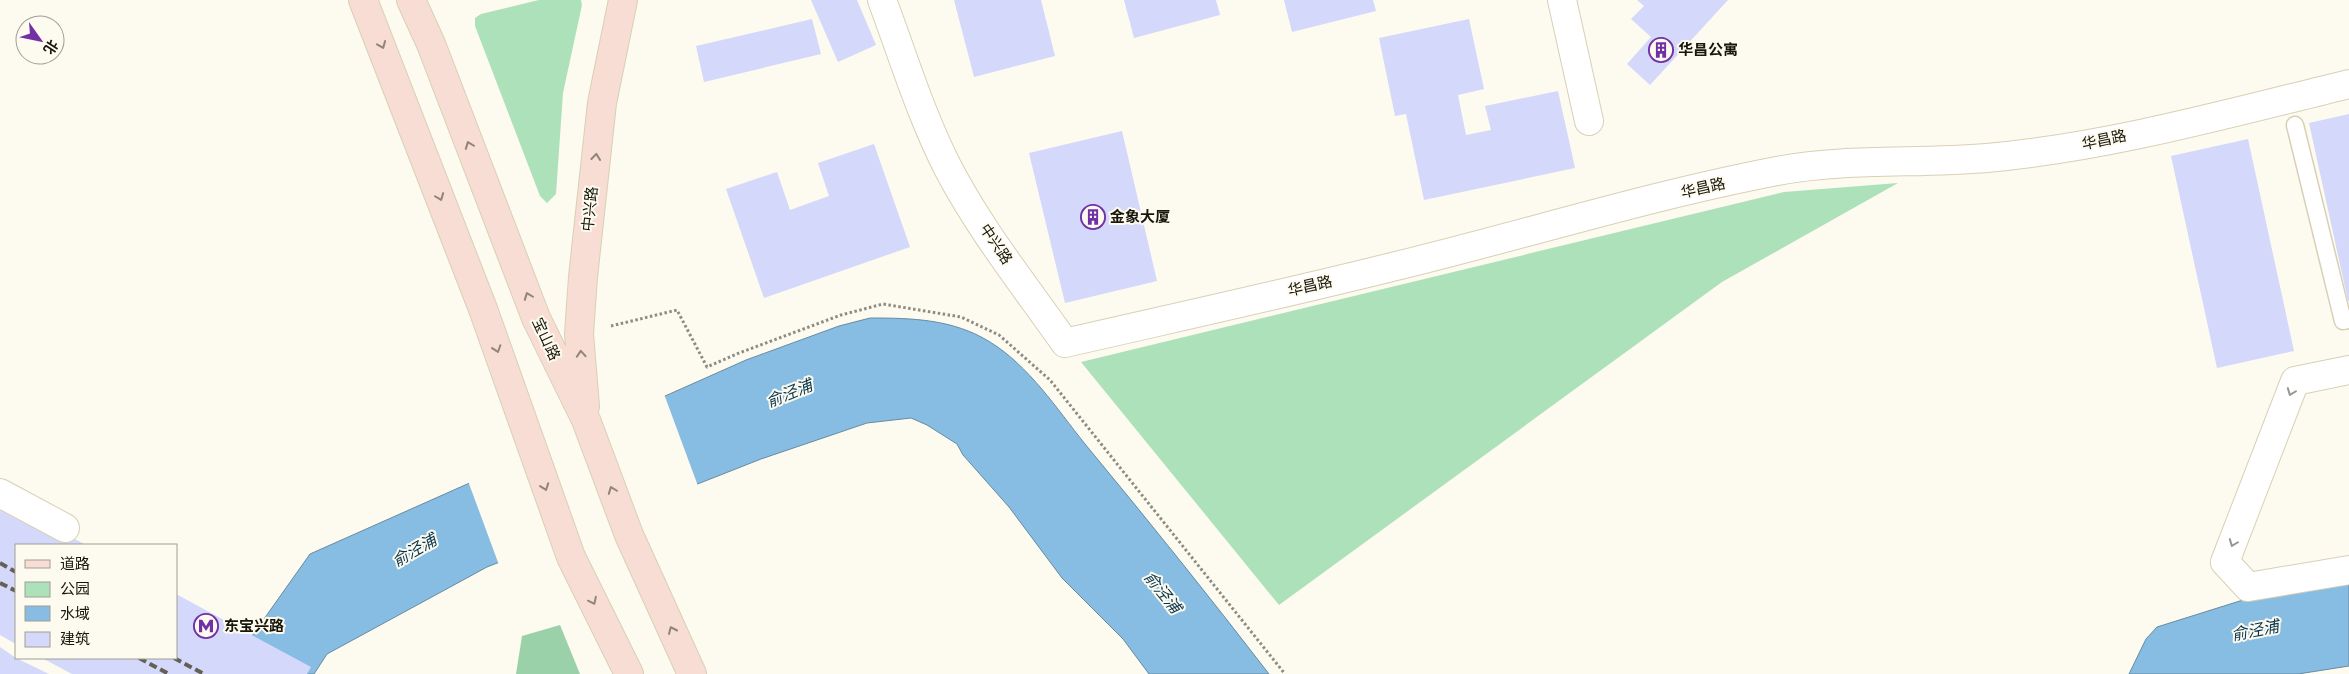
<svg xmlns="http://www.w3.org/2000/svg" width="2349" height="674" viewBox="0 0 2349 674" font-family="Quicksand,'Noto Sans SC',sans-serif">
	<rect width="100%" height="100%" fill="#fdfaef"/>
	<!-- green -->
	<path fill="#ade1ba" d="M539,0H581L582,5L563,93L556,194L547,203L540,196L475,26V18L481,14Z
		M1898,183L1722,282L1279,605L1081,362L1784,192Z"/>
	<!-- forest -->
	<path fill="#9bd1a9" d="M560,625L580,674H516L522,636Z"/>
	<!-- water -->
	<path fill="#87bde3" stroke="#668ba2" d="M870,318C912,318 953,319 990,342C1029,366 1057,409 1085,444C1148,520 1209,596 1269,674H1149L1123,639L1062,578L1009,507L963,455L957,444L927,425L911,418L867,423L761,459L487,567L327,654L314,674H225L310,554L746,360L839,326Z
		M2349,578V666L2298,674H2129L2146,639L2157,627L2243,600Z"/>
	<!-- pier -->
	<path fill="#fdfaef" d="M664,394L698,486L499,565L468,481Z"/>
	<!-- building -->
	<path fill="#d4d8fa" d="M811,0H857L876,45L838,62Z
		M954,0H1041L1055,56L974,77Z
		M1124,0H1216L1220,15L1134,38Z
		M1284,0H1373L1376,11L1292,32Z
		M1637,0H1728L1650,85L1627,64L1651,37L1631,19L1644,6Z
		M812,19L821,54L704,82L696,46Z
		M1469,19L1484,89L1458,95L1466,135L1491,130L1485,106L1558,91L1575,168L1424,200L1406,114L1395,116L1379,38Z
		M2349,114V300L2348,301L2309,123Z
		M1122,131L1157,281L1065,303L1029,153Z
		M2248,139L2294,351L2217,368L2171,156Z
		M874,144L910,247L764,298L726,189L777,172L790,210L829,196L818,163Z
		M0,499L86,545H16V644L0,635Z
		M176,594L311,667L307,674H72L42,658H176Z
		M0,647L16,658L49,674H0Z"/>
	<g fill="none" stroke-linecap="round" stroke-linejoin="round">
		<defs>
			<path id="service" d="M2295,125L2343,321L2349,320"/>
			<path id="minor" d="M882,0C903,56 921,116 949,170C981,231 1025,286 1065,343C1174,318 1284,294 1392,267C1520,236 1647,196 1777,171C1846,158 1917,164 1987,158C2109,147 2230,113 2349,84
				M1562,0L1589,121
				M2349,370L2295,381L2225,562L2248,587L2349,570
				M0,493L65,528"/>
			<path id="secondary" d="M363,0L483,309L571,557L629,674
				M411,0L431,44L536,318L586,420L629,535L692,674
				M585,406L579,334L583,277L602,103L623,0"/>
		</defs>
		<!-- service casing -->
		<use href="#service" stroke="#d8d0b5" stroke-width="19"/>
		<!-- minor casing -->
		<use href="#minor" stroke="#d8d0b5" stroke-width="30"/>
		<!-- secondary casing -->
		<use href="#secondary" stroke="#d8d0b5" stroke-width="30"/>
		<!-- path -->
		<path stroke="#8e8b81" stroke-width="3" stroke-dasharray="2.5 2.5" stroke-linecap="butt" d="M611,326L677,310L707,367L739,353L841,315L883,304L961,317L999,335L1050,380L1285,674"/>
		<!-- service -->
		<use href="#service" stroke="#fff" stroke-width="16"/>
		<!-- minor -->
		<use href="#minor" stroke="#fff" stroke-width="28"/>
		<!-- secondary -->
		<use href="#secondary" stroke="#f7ddd3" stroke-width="28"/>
		<!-- rail -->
		<path stroke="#636056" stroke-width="4" stroke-dasharray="8 4" stroke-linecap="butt" d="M0,563L16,572
			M0,583L16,591
			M139,658L169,674
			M174,658L204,674"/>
	</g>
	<!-- one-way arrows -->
	<defs><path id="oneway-chevron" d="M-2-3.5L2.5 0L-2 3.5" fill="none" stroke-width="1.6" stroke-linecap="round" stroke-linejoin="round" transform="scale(1.25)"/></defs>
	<g stroke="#938379">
		<use href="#oneway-chevron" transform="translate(382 45) rotate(68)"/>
		<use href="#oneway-chevron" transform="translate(469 145) rotate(-111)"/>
		<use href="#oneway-chevron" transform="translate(596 157) rotate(-84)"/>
		<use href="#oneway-chevron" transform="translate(440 197) rotate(69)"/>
		<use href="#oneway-chevron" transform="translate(528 296) rotate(-111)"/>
		<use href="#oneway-chevron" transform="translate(497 349) rotate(71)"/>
		<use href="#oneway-chevron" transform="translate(581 354) rotate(-94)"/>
		<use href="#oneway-chevron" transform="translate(545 487) rotate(70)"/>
		<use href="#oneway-chevron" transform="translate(612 490) rotate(-111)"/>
		<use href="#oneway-chevron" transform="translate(593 601) rotate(64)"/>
		<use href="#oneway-chevron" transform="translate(672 630) rotate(-114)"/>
	</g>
	<g stroke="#979691">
		<use href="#oneway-chevron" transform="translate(2291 392) rotate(111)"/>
		<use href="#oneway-chevron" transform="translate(2233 543) rotate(111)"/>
	</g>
	<!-- icons -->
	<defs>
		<symbol id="building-ring" viewBox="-11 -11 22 22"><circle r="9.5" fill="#fdfaef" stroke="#7230a5" stroke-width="1.5"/><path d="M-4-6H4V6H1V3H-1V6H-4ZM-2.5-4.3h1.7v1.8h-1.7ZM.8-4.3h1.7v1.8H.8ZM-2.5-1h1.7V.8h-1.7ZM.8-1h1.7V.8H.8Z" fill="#7230a5"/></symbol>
		<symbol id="metro-ring" viewBox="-11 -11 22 22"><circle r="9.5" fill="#fdfaef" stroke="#7230a5" stroke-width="1.5"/><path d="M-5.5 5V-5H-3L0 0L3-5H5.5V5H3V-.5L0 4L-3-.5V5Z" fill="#7230a5"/></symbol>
	</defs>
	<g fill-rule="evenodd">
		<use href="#building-ring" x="1647" y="36" width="28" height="28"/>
		<use href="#building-ring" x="1079" y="203" width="28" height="28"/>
		<use href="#metro-ring" x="192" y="612" width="28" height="28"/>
	</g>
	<g text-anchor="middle" stroke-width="4" stroke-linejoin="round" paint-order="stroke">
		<!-- poi labels -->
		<g font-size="15" font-weight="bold" fill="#18150b" stroke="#fdfaef" text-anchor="start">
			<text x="1678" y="55">华昌公寓</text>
			<text x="1110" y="222">金象大厦</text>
			<text x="224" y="631">东宝兴路</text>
		</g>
		<!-- street labels -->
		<g font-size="15" fill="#18150b" stroke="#fdfaef">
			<text transform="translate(2104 140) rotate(-12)" y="5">华昌路</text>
			<text transform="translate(1703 188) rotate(-13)" y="5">华昌路</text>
			<text transform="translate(590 209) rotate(-84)" y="5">中兴路</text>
			<text transform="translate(996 244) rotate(56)" y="5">中兴路</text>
			<text transform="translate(1310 286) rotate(-13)" y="5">华昌路</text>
			<text transform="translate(546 339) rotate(65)" y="5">宝山路</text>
		</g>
		<!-- water labels -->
		<g font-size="16" font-style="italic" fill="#08354f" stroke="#fdfaef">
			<text transform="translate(789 393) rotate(-22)" y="6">俞泾浦</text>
			<text transform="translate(414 550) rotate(-30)" y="6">俞泾浦</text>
			<text transform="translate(1163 592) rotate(51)" y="6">俞泾浦</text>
			<text transform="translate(2255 630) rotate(-11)" y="6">俞泾浦</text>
		</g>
	</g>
	<!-- legend -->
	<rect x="15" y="544" width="162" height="115" fill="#fdfaef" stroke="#a19e94"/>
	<rect x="25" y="560" width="25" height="8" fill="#f7ddd3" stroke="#a19e94"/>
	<text x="60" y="569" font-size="15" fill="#18150b">道路</text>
	<rect x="25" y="582" width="25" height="15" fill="#ade1ba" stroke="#a19e94"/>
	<text x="60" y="594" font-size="15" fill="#18150b">公园</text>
	<rect x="25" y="606" width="25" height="15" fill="#87bde3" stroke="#a19e94"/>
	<text x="60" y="619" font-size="15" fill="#18150b">水域</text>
	<rect x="25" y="632" width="25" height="15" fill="#d4d8fa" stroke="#a19e94"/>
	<text x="60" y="644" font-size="15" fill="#18150b">建筑</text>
	<!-- north arrow -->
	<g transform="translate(40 40) rotate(123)"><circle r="24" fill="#fdfaef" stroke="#a19e94"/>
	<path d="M0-4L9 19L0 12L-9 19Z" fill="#7230a5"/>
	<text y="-8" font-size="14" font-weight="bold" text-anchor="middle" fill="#18150b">北</text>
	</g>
</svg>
